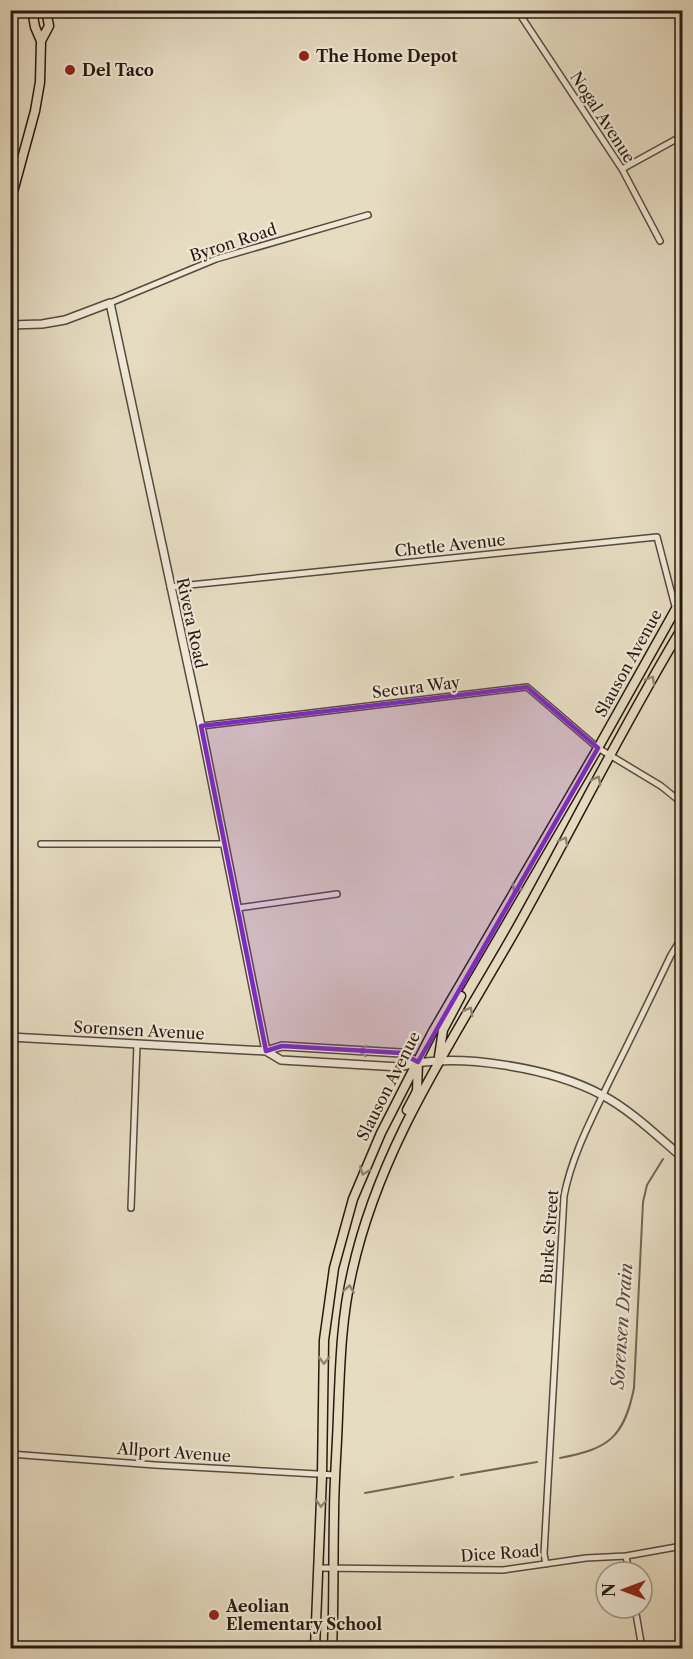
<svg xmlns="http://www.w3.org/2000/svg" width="693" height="1659" viewBox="0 0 693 1659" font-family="'Libre Caslon Text',serif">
	<rect width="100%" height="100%" fill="#e6dcc2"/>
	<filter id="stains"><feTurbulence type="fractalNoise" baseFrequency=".00333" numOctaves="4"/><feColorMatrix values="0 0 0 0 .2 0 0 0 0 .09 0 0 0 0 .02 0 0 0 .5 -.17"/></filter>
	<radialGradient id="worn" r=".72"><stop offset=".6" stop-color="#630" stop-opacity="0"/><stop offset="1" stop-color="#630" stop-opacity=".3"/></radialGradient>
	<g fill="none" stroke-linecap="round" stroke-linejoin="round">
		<!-- stream -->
		<path stroke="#736656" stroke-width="2" d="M679,1140L682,1134
			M560,1458C608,1449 624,1438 634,1388L643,1202L647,1185L663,1159
			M461,1475L537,1462
			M365,1493L453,1477"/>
		<defs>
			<path id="minor" d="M517,10L622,169L660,241
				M622,169L682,136
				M110,303L216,259L368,215
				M170,587L657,537L676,610L682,615
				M201,726L527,687L598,748L661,786L682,803
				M41,844H224
				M10,847H14
				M238,908L337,894
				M131,1208L137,1044
				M10,1454L155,1465L335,1475
				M626,1556L629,1572
				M546,1564L544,1554L564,1196C572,1155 592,1118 610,1080C631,1038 651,997 671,955L682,937
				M318,1568L503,1570L586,1558L626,1556L682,1546
				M635,1608L642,1648"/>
			<path id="tertiary" d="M10,325L42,324L65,320L110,303L201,726L266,1051
				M10,1037L266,1051L282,1046L401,1053L418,1062
				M266,1051L281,1060L400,1067C455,1051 552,1068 602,1095C632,1111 657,1136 682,1157"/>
			<path id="primary" d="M32,10L35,27L41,41
				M10,203L35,111L40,82L41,41L49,26L46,10
				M439,1056L443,1030L461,996
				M407,1110L417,1091L418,1062
				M315,1648L322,1475L324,1340L334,1268L353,1199L381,1133L432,1033L598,748L682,598
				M332,1648C334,1604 333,1560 334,1515C334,1482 337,1449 338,1416C340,1368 341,1319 352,1272C380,1144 456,1036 519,924C574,825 624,724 682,628"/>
		</defs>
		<!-- minor casing -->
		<use href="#minor" stroke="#574a3c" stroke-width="8"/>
		<!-- tertiary casing -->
		<use href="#tertiary" stroke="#574a3c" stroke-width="10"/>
		<!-- primary casing -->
		<use href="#primary" stroke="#271910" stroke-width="11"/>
		<!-- minor -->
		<use href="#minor" stroke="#efe8d7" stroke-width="5"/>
		<!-- tertiary -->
		<use href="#tertiary" stroke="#efe8d7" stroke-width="7"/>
		<!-- primary -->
		<use href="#primary" stroke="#e6dcc2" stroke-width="8"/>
	</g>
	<!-- one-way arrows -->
	<defs><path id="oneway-chevron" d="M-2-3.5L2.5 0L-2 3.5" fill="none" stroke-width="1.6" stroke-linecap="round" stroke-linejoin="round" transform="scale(1.5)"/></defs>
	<g stroke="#908472">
		<use href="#oneway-chevron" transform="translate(651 680) rotate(-60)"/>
		<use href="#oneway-chevron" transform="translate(597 780) rotate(-62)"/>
		<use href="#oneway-chevron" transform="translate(564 841) rotate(-61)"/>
		<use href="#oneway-chevron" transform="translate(516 889) rotate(120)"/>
		<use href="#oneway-chevron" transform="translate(469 1011) rotate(-61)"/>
		<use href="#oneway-chevron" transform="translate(364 1171) rotate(111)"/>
		<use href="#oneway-chevron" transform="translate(349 1289) rotate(-82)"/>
		<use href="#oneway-chevron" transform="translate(324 1360) rotate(91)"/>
		<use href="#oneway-chevron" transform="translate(321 1503) rotate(92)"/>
	</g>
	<use stroke="#958b7d" href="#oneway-chevron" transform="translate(363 1051) rotate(-176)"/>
	<!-- marked area -->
	<path fill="#7b2cbf" fill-opacity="0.2" stroke="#7b2cbf" stroke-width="4.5" stroke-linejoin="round" d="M527,687L598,748L418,1062L401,1053L282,1046L266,1051L201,726Z"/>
	<!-- markers -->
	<g fill="#8f2418" stroke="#efe8d7" stroke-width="2">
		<circle cx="304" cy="56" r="6"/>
		<circle cx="70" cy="70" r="6"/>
		<circle cx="214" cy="1615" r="6"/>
	</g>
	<g text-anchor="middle" stroke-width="4.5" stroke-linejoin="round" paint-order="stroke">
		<!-- poi labels -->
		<g font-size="16" font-weight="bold" fill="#271910" stroke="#efe8d7" text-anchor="start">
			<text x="316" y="62">The Home Depot</text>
			<text x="82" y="76">Del Taco</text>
			<text x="226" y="1612">Aeolian<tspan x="226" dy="18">Elementary School</tspan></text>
		</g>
		<!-- street labels -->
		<g font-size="16" fill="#271910" stroke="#efe8d7">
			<text transform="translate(603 117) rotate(57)" y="6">Nogal Avenue</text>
			<text transform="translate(233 242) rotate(-18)" y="6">Byron Road</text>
			<text transform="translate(450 545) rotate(-6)" y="6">Chetle Avenue</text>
			<text transform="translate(192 623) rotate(78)" y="6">Rivera Road</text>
			<text transform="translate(628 663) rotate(-61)" y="6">Slauson Avenue</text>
			<text transform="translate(416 687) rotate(-7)" y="6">Secura Way</text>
			<text transform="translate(139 1030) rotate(3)" y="6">Sorensen Avenue</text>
			<text transform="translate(388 1086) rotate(-63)" y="6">Slauson Avenue</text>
			<text transform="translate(549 1237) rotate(-86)" y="6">Burke Street</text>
			<text transform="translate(174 1452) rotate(4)" y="6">Allport Avenue</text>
			<text transform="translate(500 1553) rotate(-4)" y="6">Dice Road</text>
		</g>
		<!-- water labels -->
		<g font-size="18" font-style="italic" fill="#594d3f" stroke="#efe8d7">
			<text transform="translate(622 1326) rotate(-86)" y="6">Sorensen Drain</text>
		</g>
	</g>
	<!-- margin -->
	<rect width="693" height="1659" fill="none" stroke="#e6dcc2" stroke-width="36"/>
	<rect x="12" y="12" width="669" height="1635" fill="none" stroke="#271910" stroke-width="3"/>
	<rect x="18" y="18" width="657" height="1623" fill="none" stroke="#271910" stroke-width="1.5"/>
	<!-- north arrow -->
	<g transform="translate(624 1590) rotate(270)"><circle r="28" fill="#efe8d7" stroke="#9f9587" stroke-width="1.5"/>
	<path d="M0-4.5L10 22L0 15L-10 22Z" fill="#8f2418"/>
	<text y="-9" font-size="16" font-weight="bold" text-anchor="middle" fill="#271910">N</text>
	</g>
	<rect width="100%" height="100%" filter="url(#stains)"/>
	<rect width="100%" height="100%" fill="url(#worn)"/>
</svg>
